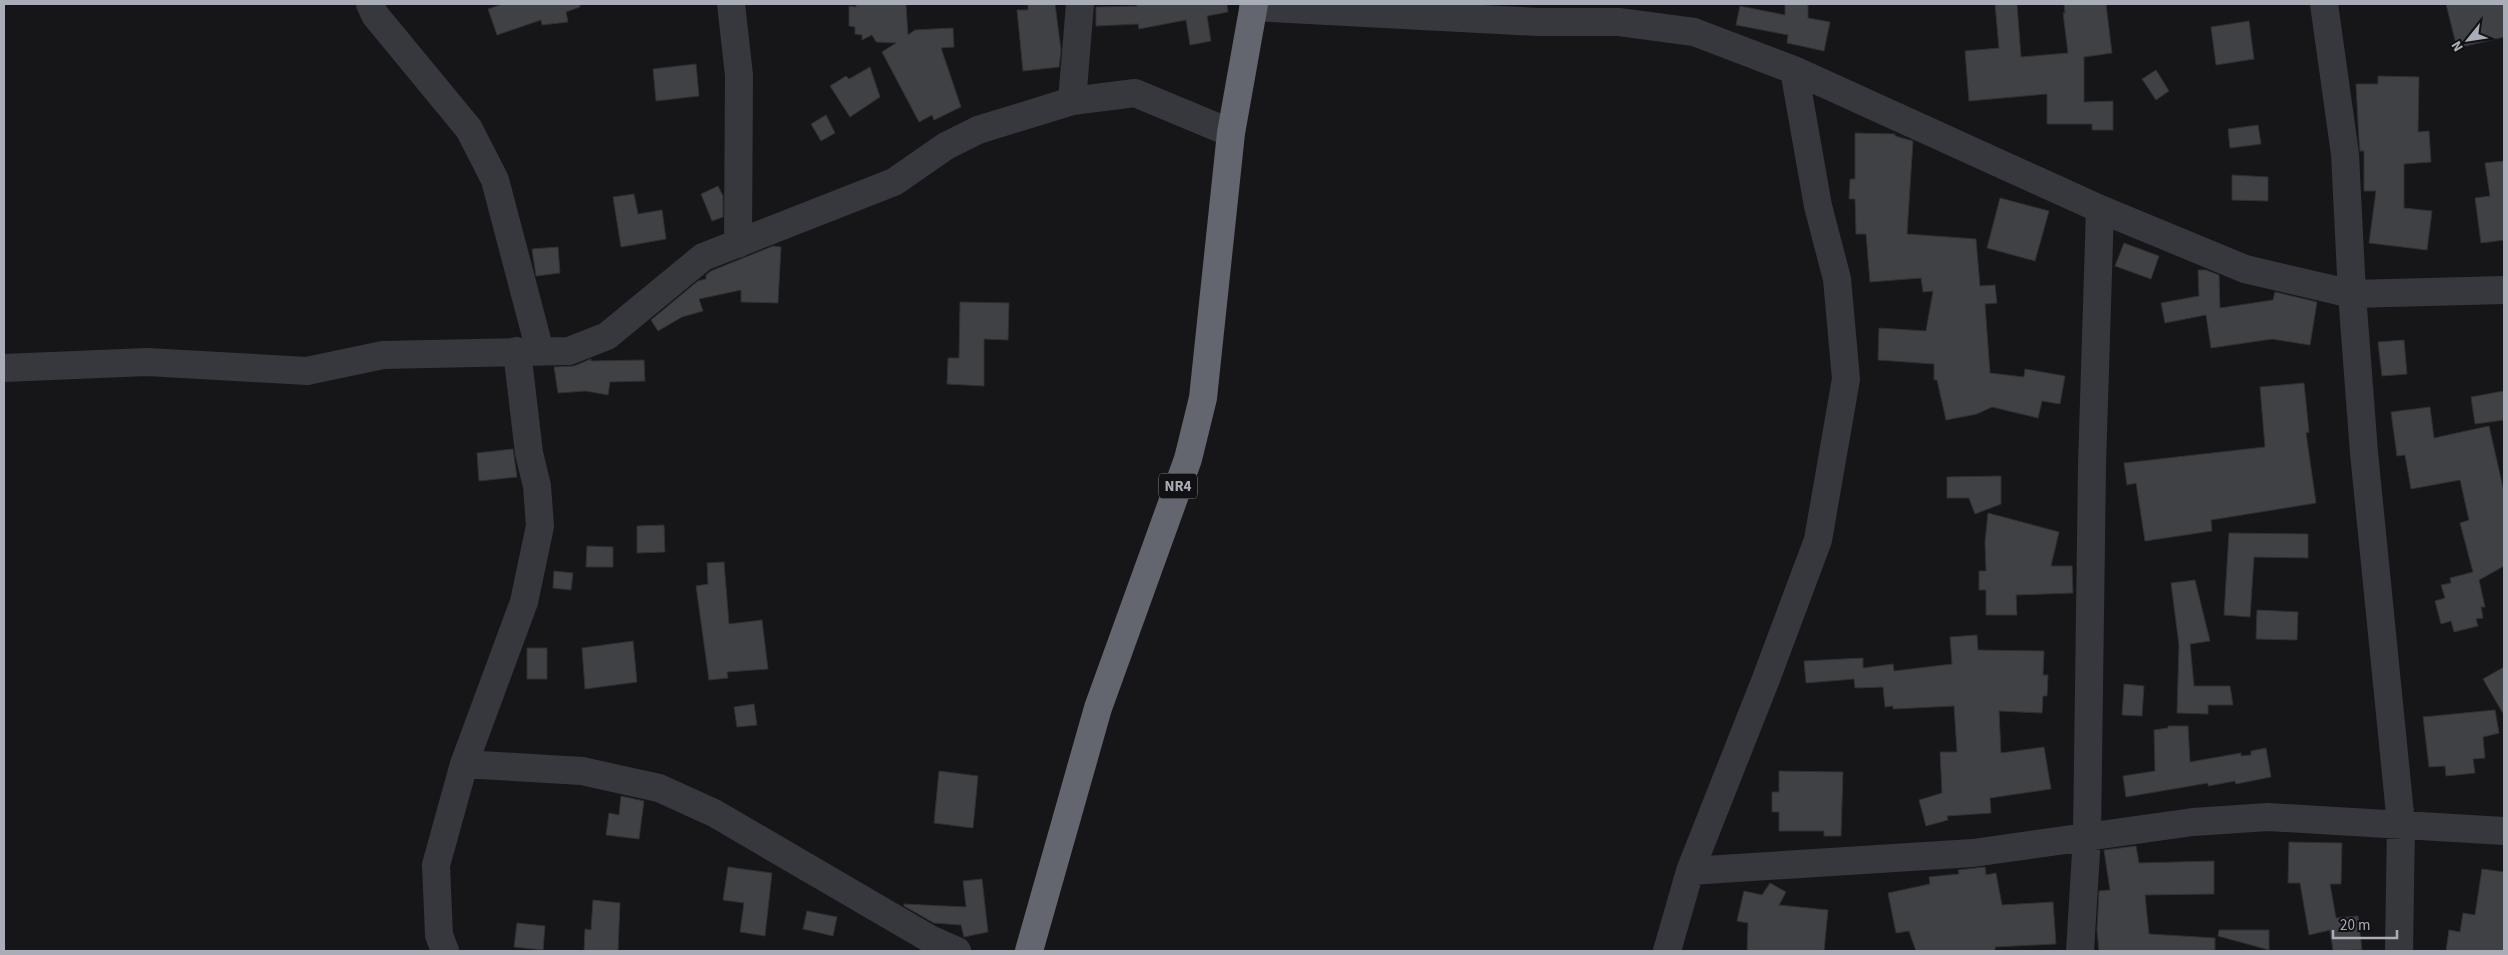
<svg xmlns="http://www.w3.org/2000/svg" width="2508" height="955" viewBox="0 0 2508 955" font-family="'Source Sans 3',sans-serif">
	<rect width="100%" height="100%" fill="#161618"/>
	<!-- building -->
	<path fill="#404145" stroke="#303034" d="M503,4H580V7L566,12L568,22L542,25L541,20L497,35L488,9Z
		M856,4H906L908,35L915,30L953,28L954,47L941,48L961,107L934,120L932,115L919,122L882,52L896,43L876,42L872,35L862,40V35L855,34V27L849,26V6L856,7Z
		M1028,4H1055L1061,50L1059,67L1023,71L1017,10H1028Z
		M1136,4H1227L1228,12L1207,16L1211,41L1190,45L1186,20L1139,29L1138,24L1096,26V7L1137,6Z
		M1785,4H1808V18L1830,22L1824,51L1787,43L1788,35L1736,25L1740,6L1785,15Z
		M1995,4H2017L2021,57L2068,53L2063,13H2065L2064,4H2106L2112,53L2084,57V102L2113,101V130H2092V124H2047V94L1969,101L1965,51L1999,48Z
		M2446,4H2504V37L2457,48Z
		M2249,21L2254,59L2216,65L2211,27Z
		M696,64L699,96L656,101L653,69Z
		M870,67L880,97L850,117L830,86L846,76L849,79Z
		M2156,70L2169,91L2156,100L2142,79Z
		M2378,76L2419,77L2418,132L2429,131L2431,162L2404,164V208L2432,211L2427,250L2369,243L2376,191H2364V151H2360L2359,140L2356,84H2378Z
		M826,115L835,133L821,141L811,124Z
		M2258,125L2261,144L2230,148L2228,129Z
		M1855,133L1895,134V136L1913,141L1907,234L1976,239L1980,286L1995,285L1997,303L1985,304L1990,373L2024,377L2025,369L2065,376L2060,404L2042,401L2038,418L1992,407L1977,414L1946,420L1937,380H1934V364L1878,360L1879,328L1926,331L1933,291L1923,292L1921,278L1870,282L1866,234H1856L1855,199H1849L1850,179H1855Z
		M2504,161V240L2481,243L2475,198L2490,196L2485,163Z
		M2232,175L2268,177V201L2232,200Z
		M718,186L723,196V217L712,221L701,194Z
		M634,194L638,214L662,210L666,239L621,247L613,197Z
		M2000,198L2049,211L2035,261L1987,248Z
		M2124,243L2159,256L2151,279L2115,266Z
		M773,246L781,247L778,303L741,302V290L699,299L703,311L682,317L658,331L651,320L698,281L706,279V275L711,271Z
		M558,247L560,273L536,276L532,249Z
		M2198,270H2206L2219,275L2220,308L2273,300L2275,292L2317,302L2310,345L2272,339L2211,348L2206,315L2165,323L2161,303L2199,296Z
		M960,302L1009,303L1008,340L984,339V386L947,384L948,358H959Z
		M2404,340L2407,374L2382,376L2378,342Z
		M591,359V361L644,360L645,381L610,382L608,395L586,391L558,393L554,367L574,366Z
		M2304,383L2309,432L2306,433L2316,503L2211,520L2212,531L2145,541L2136,483L2127,485L2124,463L2265,447L2260,387Z
		M2504,391V420L2475,424L2471,397Z
		M2430,407L2434,438L2489,426L2504,492V566L2479,580L2485,607H2481L2483,618L2476,619L2478,626L2454,632L2451,621L2441,624L2435,601L2445,598L2441,585L2451,583L2450,578L2473,572L2460,523L2469,520L2460,480L2411,489L2405,455L2397,456L2391,412Z
		M513,449L517,477L479,481L477,453Z
		M2001,476V504L1975,514L1969,498H1947V477Z
		M1988,513L2059,532L2051,566H2072L2073,593L2016,595L2017,615H1986V590H1979V571H1986L1985,542Z
		M664,525L665,552L637,553V526Z
		M2229,533L2308,534V558L2254,557L2250,617L2224,615Z
		M587,546L613,547V567H586Z
		M724,562L729,624L762,620L768,669L727,672L728,678L709,680L696,586L708,584L707,563Z
		M554,571L573,573L571,590L553,588Z
		M2195,580L2210,641L2190,644L2194,686H2230L2233,705H2208V714L2177,713L2179,645L2171,583Z
		M2257,610L2298,612L2297,640L2256,639Z
		M1977,635L1978,650L2044,651L2043,675H2048L2047,696H2043L2042,713L1999,711L2001,753L2044,747L2051,789L1990,798L1991,813L1947,816L1948,820L1926,826L1919,800L1942,793L1940,752H1957L1954,706L1893,709V706L1885,707L1883,687L1855,688L1854,679L1806,683L1804,661L1863,658V668L1893,664L1894,671L1952,664L1950,637Z
		M633,641L637,682L585,689L582,648Z
		M527,648H547V679H527Z
		M2504,667V715L2483,679Z
		M2124,684L2144,686L2142,716L2122,715Z
		M754,704L757,725L737,727L734,707Z
		M2495,710L2499,733L2483,737L2485,758L2473,759L2475,773L2446,776L2445,766L2429,767L2423,717Z
		M2168,726H2188L2190,762L2241,753V756L2251,755V751L2266,748L2271,777L2236,784L2235,781L2208,786V783L2126,797L2123,776L2155,771L2154,730L2168,728Z
		M939,771L978,776L973,828L934,823Z
		M1779,771L1843,772L1841,836H1824V831H1779V812H1772V792H1779Z
		M621,796L644,801L639,839L606,835L609,813L619,815Z
		M2289,842L2342,843L2341,884H2330L2336,918L2358,916L2362,950L2333,951L2330,930L2309,935L2300,883H2288Z
		M2136,846L2139,863L2214,861V894L2145,895L2149,934L2215,938V951H2099L2097,930L2099,891L2110,890L2104,850Z
		M728,867L772,873L765,936L740,932L744,903L723,900Z
		M1985,867L1986,875L1996,873L2002,905L2053,902L2056,944L1995,947V951H1916L1909,931L1896,933L1888,893L1930,884L1929,877L1959,874L1958,870Z
		M2482,869L2504,872V951H2446L2449,930L2460,932L2463,913L2475,915Z
		M982,879L988,932L964,937L961,925L934,923L904,906V904L966,907L963,881Z
		M1770,883L1786,892L1779,905L1828,910L1824,951H1747L1748,923L1737,921L1744,891L1762,895Z
		M593,900L620,903L618,951H584L585,929L591,930Z
		M807,911L837,917L833,936L803,929Z
		M517,923L545,926L543,950L514,947Z
		M2219,930H2269V950L2218,936Z"/>
	<g fill="none" stroke-linecap="round" stroke-linejoin="round">
		<!-- minor -->
		<path stroke="#37383d" stroke-width="28" d="M370,4L375,15L469,129L495,180L540,351
			M731,4L739,75L738,244
			M2324,4L2345,154L2352,294L2364,453L2401,824L2399,951
			M1253,7L1538,22H1619L1694,32L1794,70L2100,209L2245,269L2352,294L2504,290
			M1072,101L1080,4
			M4,368L147,362L307,371L383,355L569,351L607,336L703,257L894,182L946,146L978,130L1072,101L1135,93L1231,133
			M464,764L582,771L659,788L714,813L930,939L957,951
			M1690,871L1973,853L2193,822L2268,817L2504,831
			M445,951L439,935L436,865L464,764L524,602L540,526L537,486L529,453L517,351
			M1667,951L1690,871L1766,679L1818,540L1846,379L1837,279L1818,206L1794,70
			M2080,951L2087,836L2092,465L2100,209"/>
		<!-- highway -->
		<path stroke="#63666e" stroke-width="28" d="M1029,951L1098,708L1188,459L1203,398L1231,133L1254,4"/>
	</g>
	<g text-anchor="middle" stroke-width="5" stroke-linejoin="round" paint-order="stroke">
		<!-- shield labels -->
		<rect fill="#111113" stroke="#7b7e86" stroke-width="1" x="1159" y="473.5" width="38" height="25" rx="4"/>
		<g font-size="15" font-weight="bold" fill="#a8adb8">
			<text x="1178" y="491">NR4</text>
		</g>
	</g>
	<!-- border -->
	<rect width="2508" height="955" fill="none" stroke="#a8adb8" stroke-width="10"/>
	<!-- north arrow -->
	<g transform="translate(2468 40) rotate(240)" stroke="#111113" stroke-width="4" paint-order="stroke">
	<path d="M0-4L9 19L0 12L-9 19Z" fill="#a8adb8"/>
	<text y="-8" font-size="14" font-weight="bold" text-anchor="middle" fill="#a8adb8">N</text>
	</g>
	<!-- scale -->
	<path d="M2333 930v8h64v-8" fill="none" stroke="#a8adb8" stroke-width="2.5"/>
	<text x="2340" y="930" font-size="15" fill="#a8adb8" stroke="#111113" stroke-width="4" paint-order="stroke">20 m</text>
</svg>
